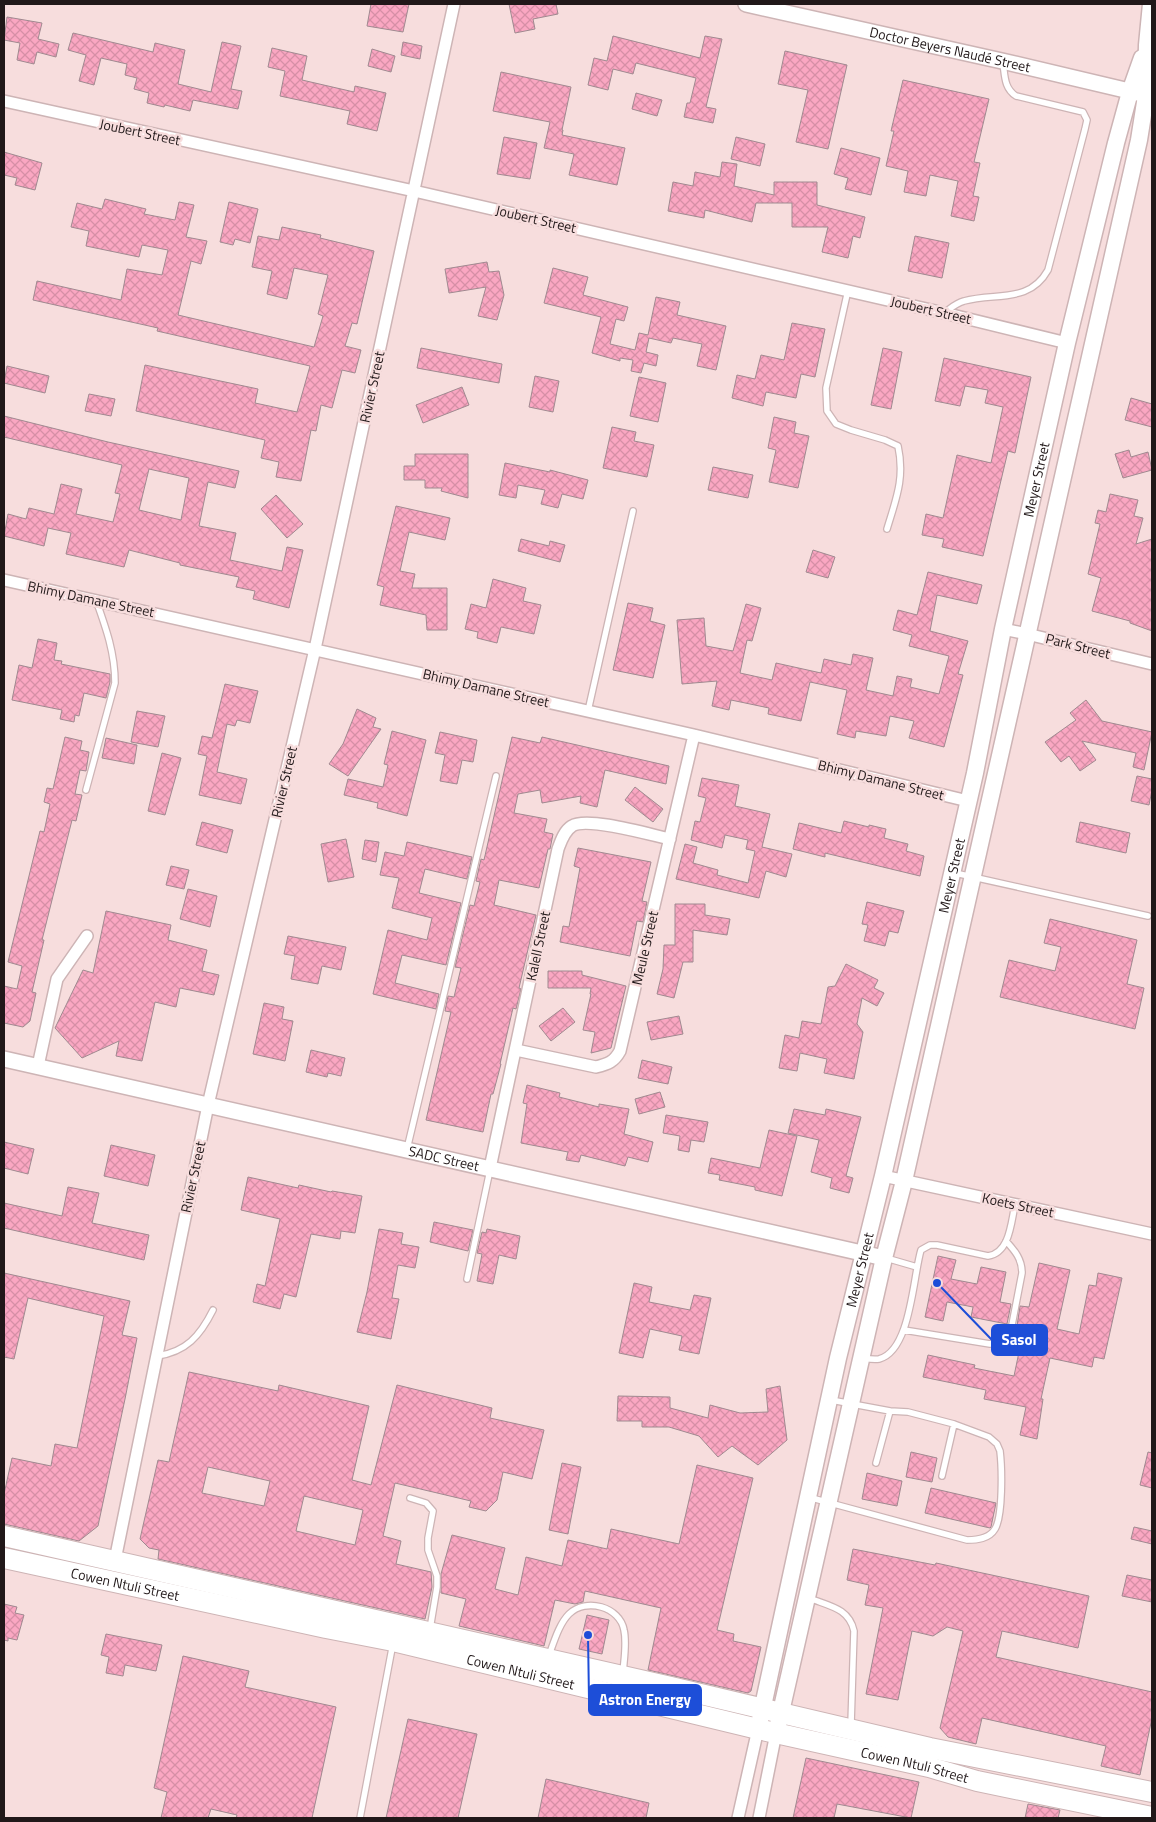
<svg xmlns="http://www.w3.org/2000/svg" width="1156" height="1822" viewBox="0 0 1156 1822" font-family="'Titillium Web',sans-serif">
	<defs>
		<pattern id="building-cross-hatch" width="8" height="8" patternUnits="userSpaceOnUse" patternTransform="scale(1.25)"><rect width="8" height="8" fill="#faa7c2"/><path d="M0 0l8 8M0 8l8-8" fill="none" stroke="#d68fa6"/></pattern>
	</defs>
	<rect width="100%" height="100%" fill="#f7dddd"/>
	<!-- building -->
	<path fill="url(#building-cross-hatch)" stroke="#a08990" fill-rule="evenodd" d="M371,4H409L403,32L367,26Z
		M509,4H556L558,14L533,19L535,29L515,33Z
		M7,17L42,23L38,39L59,44L56,57L37,52L34,64L17,60L20,43L4,40Z
		M73,33L153,52L155,43L185,50L178,84L211,92L222,42L241,46L231,89L242,91L238,109L193,100L190,111L165,105L164,107L147,103L149,93L134,89L137,78L125,75L127,64L101,58L94,85L79,81L86,55L68,50Z
		M613,36L700,58L705,36L722,39L706,107L716,109L713,123L684,117L687,103H690L696,78L636,63L633,74L613,69L608,90L588,85L594,58L607,61Z
		M403,42L422,46L420,59L401,55Z
		M272,48L307,56L302,80L354,92L355,86L386,93L377,131L347,124L350,111L280,96L285,71L268,67Z
		M372,49L395,56L391,72L368,66Z
		M785,51L847,65L828,149L796,142L808,90L778,84Z
		M501,72L571,87L562,130H563L562,135L625,148L617,185L569,175L574,154L544,148L550,122L493,111Z
		M903,80L989,99L974,162L980,163L973,196L979,197L974,221L951,216L958,181L930,175L926,196L904,192L908,171L886,166L894,131H891Z
		M636,93L662,100L657,116L632,109Z
		M504,137L537,143L530,179L497,174Z
		M736,137L765,144L760,166L731,159Z
		M841,148L880,158L871,195L845,189L848,178L834,174Z
		M4,152L42,163L35,190L15,185L17,178L4,175Z
		M722,162L737,164L734,186L774,195V182H817V205L865,217L860,238L853,236L848,258L822,252L828,227H792V203H756L752,222L705,210L704,218L668,211L673,182L693,186L695,172L720,177Z
		M105,199L146,209L144,214L175,220L179,202L194,205L186,237L207,241L201,264L191,261L178,315L314,347L323,316L318,314L328,275L294,268L287,299L267,294L272,271L252,267L258,236L279,240L282,227L321,235L320,238L374,251L357,324L352,323L345,346L361,350L355,373L342,370L332,408L321,405L316,431L311,430L301,481L276,477L279,462L261,458L265,440L136,411L145,365L258,389L255,403L297,412L310,366L157,331L158,328L33,300L37,281L121,300L127,269L162,275L168,250L142,245L139,257L86,246L89,231L71,227L77,203L102,209Z
		M229,202L258,209L250,243L235,239L233,245L220,242Z
		M915,236L949,243L942,278L908,271Z
		M487,262L489,272L499,271L504,295L497,320L478,316L486,287L449,293L445,269Z
		M553,268L588,277L583,295L628,307L624,321L616,319L610,344L635,350L639,333L648,335L656,297L680,302L677,315L726,326L716,370L697,366L702,344L673,338L671,343L649,338L646,352L658,355L656,366L644,363L641,373L631,371L633,360L620,358V361L592,353L601,317L544,303Z
		M792,323L825,329L815,377L801,374L796,398L766,392L763,406L732,398L737,375L755,379L761,355L784,360Z
		M421,348L502,364L499,383L417,368Z
		M883,348L902,352L891,409L871,405Z
		M944,358L1031,377L1015,453L1008,451L983,556L942,547L944,539L922,535L926,514L943,518L957,455L991,463L1003,407L985,403L988,390L965,386L960,406L935,401Z
		M7,366L49,376L45,393L4,383Z
		M535,376L559,381L553,412L529,407Z
		M639,377L666,383L658,422L630,416Z
		M462,387L469,405L423,423L416,405Z
		M89,394L115,399L111,416L85,411Z
		M1131,398L1152,404V427L1125,420Z
		M4,416L108,442L239,471L235,488L208,482L199,526L236,533L230,560L282,571L287,547L303,550L289,608L253,599L255,591L236,587L239,577L180,565V563L129,550L124,567L66,554L71,533L48,528L44,546L4,536L8,514L26,519L29,508L54,514L61,484L82,489L76,514L113,522L120,494L115,493L122,465L4,437ZM149,469L189,478L181,520L139,510Z
		M774,417L796,422L794,433L809,436L798,488L769,482L776,450L768,448Z
		M612,427L636,432L634,441L654,445L647,477L603,468Z
		M1129,450L1131,457L1148,452L1152,470L1123,478L1115,454Z
		M415,454H468V498L441,491L442,488H425V480H404V466H415Z
		M505,463L550,472V470L588,480L583,499L562,494L558,508L541,504L545,490L518,485L516,498L499,495Z
		M713,467L753,475L748,498L708,490Z
		M1110,494L1138,500L1134,516L1143,518L1136,544L1152,539V631L1130,623V621L1092,611L1101,578L1088,574L1100,524L1095,523L1098,510L1106,512Z
		M276,495L303,524L287,538L261,509Z
		M396,506L450,518L445,540L409,532L400,571L415,574L412,588H447V630H427L426,615L380,605L384,587L377,585Z
		M521,539L549,546L550,541L565,545L560,562L518,551Z
		M813,550L835,557L828,578L806,572Z
		M928,572L982,585L977,604L937,595L930,631L968,641L958,674L963,675L944,747L909,738L914,721L890,716L886,736L856,731L855,738L837,734L847,690L810,682L801,721L768,714L769,708L731,700L729,710L712,706L717,681L682,684L677,620L704,618L706,646L733,651L746,604L761,608L752,641L747,640L740,673L772,680L776,663L821,673L824,659L851,665L853,654L873,658L866,690L893,696L897,676L912,679L910,687L939,694L949,656L909,646L912,635L893,630L898,610L917,615Z
		M493,579L526,588L523,601L541,605L534,634L501,627L497,643L477,638L478,632L465,629L471,604L486,608Z
		M628,603L653,608L650,621L665,625L653,678L613,670Z
		M38,639L57,643L54,660L62,661L61,664L110,674V682L106,698L84,693L79,716L75,715L74,722L60,719L62,710L12,700L19,665L32,668Z
		M225,684L258,691L250,723L237,720L235,726L227,724L217,772L247,779L241,804L199,795L207,756L198,754L202,736L212,738Z
		M1086,700L1102,721L1152,732L1144,770L1133,767L1136,753L1082,741L1096,760L1080,771L1069,756L1061,762L1045,742L1076,720L1070,713Z
		M357,709L376,718L373,727L381,729L348,776L329,764L343,744Z
		M137,711L165,716L158,747L131,742Z
		M392,731L426,740L407,816L377,808L378,803L344,795L348,779L383,787L388,765L384,764Z
		M440,732L477,740L473,762L462,760L457,784L440,781L445,755L435,753Z
		M65,737L82,741L80,750L89,752L86,771L80,770L75,794L82,795L76,821L72,820L42,940H44L32,992L36,993L30,1021L23,1027L4,1023V986L17,989L22,966L8,962L40,831L44,832L50,804L44,802L47,788L53,789Z
		M512,737L540,743L542,737L669,766L666,784L605,770L597,807L580,803L581,796L542,803L540,790L518,794L514,813L547,819L544,832L553,834L550,849H548L539,888L499,880L494,905L536,915L519,988L521,989L516,1009L513,1008L500,1064H501L493,1094H491L483,1132L426,1120L451,1012L445,1011L448,996L454,997L461,968L455,967L470,905L474,906L480,882L476,881L481,859L484,860Z
		M106,738L137,745L134,764L102,758Z
		M162,753L181,758L165,815L148,811Z
		M1137,776L1152,779V790L1149,805L1131,801Z
		M702,778L739,785L735,806L770,814L762,847L792,854L786,877L766,871L759,898L676,879L685,844L697,847L693,863L718,870L717,875L748,883L755,851L746,849L748,840L725,835L722,848L691,840L695,821L700,822L706,798L698,796Z
		M635,787L663,809L653,822L625,800Z
		M844,821L869,827V825L886,829L884,838L908,844L906,851L924,856L920,876L825,853V857L793,849L799,823L841,833Z
		M202,822L233,830L227,853L196,845Z
		M1080,822L1130,833L1126,853L1076,842Z
		M346,839L354,877L328,882L321,844Z
		M365,840L379,842L376,862L362,859Z
		M407,842L472,857L467,879L425,869L419,893L461,903L446,965L402,955L395,983L439,994L436,1009L373,994L388,930L427,940L432,918L392,908L399,878L380,875L385,852L404,856Z
		M578,848L651,862L642,901L647,902L643,922L637,921L630,956L560,942L563,926L569,927L580,868L574,866Z
		M171,866L189,870L184,889L166,885Z
		M188,889L217,896L210,927L180,919Z
		M867,902L904,911L898,933L889,931L885,946L864,941L868,925L862,924Z
		M675,904H705V915L730,919L727,935L693,930V962H683L674,998L657,994L663,969L664,945H675Z
		M106,911L171,925L168,940L207,950L202,971L219,975L214,995L180,988L176,1007L155,1002L142,1061L116,1056L119,1041L82,1058L55,1028L83,970L93,973Z
		M1050,919L1137,940L1127,984L1144,988L1135,1029L1000,997L1009,960L1055,971L1061,947L1044,943Z
		M288,936L346,947L341,970L322,966L318,984L291,979L295,956L284,954Z
		M846,964L878,980L874,988L884,993L877,1006L862,998L857,1024L863,1032L854,1079L824,1073L827,1059L800,1053L797,1071L779,1068L785,1035L799,1038L802,1021L821,1024L828,987L835,986Z
		M548,971H582V975L626,986L611,1048L591,1053L595,1032L583,1030L591,994H590L591,988H548Z
		M264,1003L284,1007L282,1019L293,1021L285,1061L253,1054Z
		M563,1008L575,1022L551,1041L539,1026Z
		M679,1016L683,1034L651,1040L647,1022Z
		M311,1050L345,1058L341,1076L328,1073L327,1077L306,1072Z
		M642,1060L672,1067L668,1084L638,1078Z
		M527,1085L560,1093L559,1097L599,1107V1104L629,1109L624,1134L653,1142L648,1162L628,1157L625,1166L581,1155L579,1162L566,1160L568,1152L521,1143L527,1104L523,1103Z
		M660,1092L665,1107L639,1114L635,1099Z
		M794,1109L825,1115L826,1109L861,1117L846,1176L853,1178L849,1193L830,1188L832,1178L811,1172L819,1140L788,1133Z
		M666,1115L708,1122L704,1142L691,1140L689,1152L678,1150L680,1136L663,1133Z
		M769,1130L797,1136L782,1196L755,1190V1187L719,1180L720,1175L708,1173L711,1158L760,1168Z
		M4,1142L34,1149L28,1174L4,1168Z
		M111,1145L155,1155L148,1186L104,1176Z
		M248,1177L298,1188L299,1185L331,1192L332,1191L362,1196L355,1233L341,1231L340,1239L311,1234L296,1297L284,1294L280,1309L253,1302L257,1284L265,1286L280,1219L241,1210Z
		M68,1187L99,1193L92,1223L149,1235L144,1260L4,1228V1203L62,1216Z
		M434,1222L473,1230L468,1251L430,1242Z
		M379,1229L403,1233L401,1244L419,1247L415,1268L398,1265L392,1298L399,1299L391,1339L357,1332L367,1292Z
		M487,1229L520,1236L516,1259L499,1255L493,1284L477,1281L482,1254L477,1253L482,1232L486,1233Z
		M938,1256L956,1260L951,1279L977,1284L981,1267L1006,1272L1000,1302L1011,1304L1007,1324L971,1317L973,1307L947,1302L943,1321L925,1317Z
		M1039,1263L1070,1270L1057,1329L1079,1334L1089,1285L1096,1286L1098,1273L1122,1278L1104,1359L1094,1357L1092,1367L1050,1358L1041,1399H1043L1037,1439L1020,1435L1026,1407L984,1399L986,1390L923,1377L928,1355L975,1365L974,1368L1014,1376L1024,1328L1017,1326L1020,1306L1029,1307Z
		M4,1273L130,1301L122,1335L137,1338L125,1399L98,1526L79,1541L4,1524V1494L12,1458L51,1466L55,1444L77,1448L104,1316L28,1298L14,1359L4,1357Z
		M634,1283L652,1287L649,1302L690,1310L694,1295L711,1298L699,1354L679,1350L682,1336L650,1329L643,1358L619,1353Z
		M189,1372L278,1391L279,1385L369,1406L352,1480L371,1485L397,1385L492,1408L490,1418L544,1430L532,1479L503,1472L497,1500L486,1511L469,1507L471,1501L395,1483L383,1536L401,1541L396,1564L431,1572L432,1587L425,1619L158,1559L159,1550L149,1548L140,1539L158,1460L169,1462ZM208,1467L270,1481L264,1506L202,1493ZM304,1496L363,1510L355,1545L296,1531Z
		M780,1386L787,1440L758,1465L732,1446L718,1457L699,1436L669,1427H642V1421H617L618,1396L670,1397V1408L708,1418L710,1405L740,1413L768,1412L766,1389Z
		M911,1452L937,1458L932,1482L906,1477Z
		M1148,1452L1152,1453V1488L1140,1485Z
		M562,1463L581,1467L568,1534L549,1530Z
		M697,1465L753,1478L717,1630L734,1634L733,1641L761,1647L751,1691L748,1693L648,1670L661,1608L585,1591L583,1602L575,1604L555,1600L544,1646L459,1626L466,1599L441,1593V1574L452,1535L505,1548L495,1589L518,1595L526,1557L562,1566L568,1540L607,1549L611,1529L679,1544Z
		M867,1473L902,1481L897,1506L862,1499Z
		M931,1488L996,1503L991,1527L990,1528L925,1513Z
		M1134,1527L1152,1531V1544L1131,1539Z
		M853,1549L935,1565L936,1563L1089,1596L1078,1648L1002,1631L996,1657L1152,1692V1718L1140,1775L1101,1766L1106,1746L982,1718L976,1744L948,1737L940,1728L963,1631L947,1627L933,1636L912,1631L898,1700L866,1694L883,1608L865,1605L869,1585L847,1580Z
		M1127,1575L1152,1580V1602L1122,1596Z
		M4,1604L17,1607L15,1613L24,1615L17,1640L8,1638V1641L4,1640Z
		M587,1615L609,1620L602,1654L579,1649Z
		M106,1634L162,1645L156,1671L125,1665L123,1676L106,1673L109,1657L101,1655Z
		M183,1656L249,1671L245,1687L336,1707L312,1818H236L237,1815L211,1809L208,1818H161L167,1792L154,1788Z
		M408,1719L477,1734L458,1818H386Z
		M806,1758L919,1782L911,1818L837,1804L834,1818H793Z
		M546,1779L649,1803L646,1818H538Z
		M1028,1804L1060,1810L1058,1818H1025Z"/>
	<g fill="none" stroke-linecap="round" stroke-linejoin="round">
		<defs>
			<path id="service" d="M848,290L826,388L827,411L836,424L851,430L885,440L898,446C905,478 896,499 887,529
				M944,313C951,308 956,303 964,301C996,292 1029,304 1048,270L1085,129L1087,120L1083,112L1016,96C1004,88 1005,76 1003,63
				M588,711L633,511
				M86,790L115,683C115,653 106,628 96,600
				M955,873L1148,916
				M407,1149L496,776
				M886,1258L917,1267
				M467,1279L490,1170
				M904,1330L990,1344L1001,1341L1011,1330L1022,1273C1022,1259 1015,1251 1006,1241
				M157,1356C186,1352 200,1336 213,1310
				M864,1358C869,1359 874,1360 879,1359C911,1351 913,1276 921,1250L930,1245H937L988,1256C1010,1253 1011,1222 1015,1205
				M876,1463L890,1411
				M942,1476L954,1424
				M808,1497L967,1540C977,1540 989,1539 995,1529C1003,1516 1002,1468 1000,1451L997,1444L989,1437L954,1424L908,1412L890,1411L831,1400
				M410,1498L426,1503L433,1511L428,1538V1550L437,1576V1587L430,1629
				M809,1598C829,1606 849,1608 854,1631L851,1724
				M549,1655C554,1642 559,1624 569,1614C586,1597 620,1607 624,1630C627,1643 624,1659 623,1673
				M360,1818L393,1643"/>
			<path id="minor" d="M4,101L414,191L944,313L1067,343
				M4,580L694,735L968,801
				M1003,629L1027,634L1152,664
				M516,1050L596,1067C608,1064 614,1062 620,1051L694,735
				M38,1066L57,979L87,936
				M490,1168L558,849C561,841 564,831 572,826C587,816 651,835 670,839
				M883,1176L1152,1234
				M114,1565L208,1105L315,649L454,4
				M738,1818L758,1729
				M759,1818L776,1733"/>
			<g id="tertiary">
				<path id="s1" d="M746,4L1002,61L1142,94"/>
				<path id="s2" d="M4,1059L884,1258"/>
			</g>
			<g id="secondary">
				<path id="s3" d="M760,1720L838,1358L883,1176L975,773L1003,629L1067,343L1116,143L1130,92L1142,58"/>
				<path d="M778,1725L884,1258L904,1181L1139,140L1146,96L1147,45L1151,4"/>
			</g>
			<g id="trunk">
				<path d="M4,1536L671,1687L930,1748L1152,1792"/>
				<path id="s4" d="M4,1558L326,1628L393,1641L758,1729L929,1767L977,1781L1152,1817"/>
			</g>
		</defs>
		<!-- service casing -->
		<use href="#service" stroke="#cdb4b5" stroke-width="8"/>
		<!-- minor casing -->
		<use href="#minor" stroke="#cdb4b5" stroke-width="14"/>
		<!-- tertiary casing -->
		<use href="#tertiary" stroke="#cdb4b5" stroke-width="18"/>
		<!-- secondary casing -->
		<use href="#secondary" stroke="#cdb4b5" stroke-width="19"/>
		<!-- trunk casing -->
		<use href="#trunk" stroke="#cdb4b5" stroke-width="22"/>
		<!-- service -->
		<use href="#service" stroke="#fff" stroke-width="5.5"/>
		<!-- minor -->
		<use href="#minor" stroke="#fff" stroke-width="11"/>
		<!-- tertiary -->
		<use href="#tertiary" stroke="#fff" stroke-width="15"/>
		<!-- secondary -->
		<use href="#secondary" stroke="#fff" stroke-width="16"/>
		<!-- trunk -->
		<use href="#trunk" stroke="#fff" stroke-width="20"/>
	</g>
	<g text-anchor="middle" stroke-width="5" stroke-linejoin="round" paint-order="stroke">
		<!-- street labels -->
		<g font-size="14" fill="#211819" stroke="#f7dddd">
			<text dy="5" stroke="none"><textPath href="#s1" startOffset="209">Doctor Beyers Naudé Street</textPath></text>
			<text transform="translate(140 132) rotate(12)" y="5">Joubert Street</text>
			<text transform="translate(536 219) rotate(13)" y="5">Joubert Street</text>
			<text transform="translate(931 310) rotate(13)" y="5">Joubert Street</text>
			<text transform="translate(372 387) rotate(-78)" y="5">Rivier Street</text>
			<text dy="5" stroke="none"><textPath href="#s3" startOffset="1271">Meyer Street</textPath></text>
			<text transform="translate(91 599) rotate(12)" y="5">Bhimy Damane Street</text>
			<text transform="translate(1078 646) rotate(14)" y="5">Park Street</text>
			<text transform="translate(486 688) rotate(13)" y="5">Bhimy Damane Street</text>
			<text transform="translate(881 780) rotate(14)" y="5">Bhimy Damane Street</text>
			<text transform="translate(284 782) rotate(-77)" y="5">Rivier Street</text>
			<text dy="5" stroke="none"><textPath href="#s3" startOffset="866">Meyer Street</textPath></text>
			<text transform="translate(538 946) rotate(-78)" y="5">Kalell Street</text>
			<text transform="translate(645 948) rotate(-77)" y="5">Meule Street</text>
			<text dy="5" stroke="none"><textPath href="#s2" startOffset="451">SADC Street</textPath></text>
			<text transform="translate(193 1177) rotate(-78)" y="5">Rivier Street</text>
			<text transform="translate(1018 1205) rotate(12)" y="5">Koets Street</text>
			<text dy="5" stroke="none"><textPath href="#s3" startOffset="461">Meyer Street</textPath></text>
			<text dy="5" stroke="none"><textPath href="#s4" startOffset="124">Cowen Ntuli Street</textPath></text>
			<text dy="5" stroke="none"><textPath href="#s4" startOffset="529">Cowen Ntuli Street</textPath></text>
			<text dy="5" stroke="none"><textPath href="#s4" startOffset="934">Cowen Ntuli Street</textPath></text>
		</g>
	</g>
	<!-- callouts -->
	<path fill="none" stroke="#1d4ed8" stroke-width="2" d="M937 1283L992 1340M588 1635L589 1700"/>
	<g fill="#1d4ed8" stroke="#f7dddd" stroke-width="2">
		<circle cx="937" cy="1283" r="5"/>
		<circle cx="588" cy="1635" r="5"/>
	</g>
	<g fill="#1d4ed8" stroke="#1d4ed8" stroke-width="2">
		<rect x="992" y="1325" width="55" height="30" rx="5"/>
		<rect x="589" y="1685" width="112" height="30" rx="5"/>
	</g>
	<g font-size="15" text-anchor="middle" font-weight="bold" fill="#fff">
		<text x="1019" y="1345">Sasol</text>
		<text x="645" y="1705">Astron Energy</text>
	</g>
	<!-- border -->
	<rect width="1156" height="1822" fill="none" stroke="#211819" stroke-width="10"/>
</svg>
